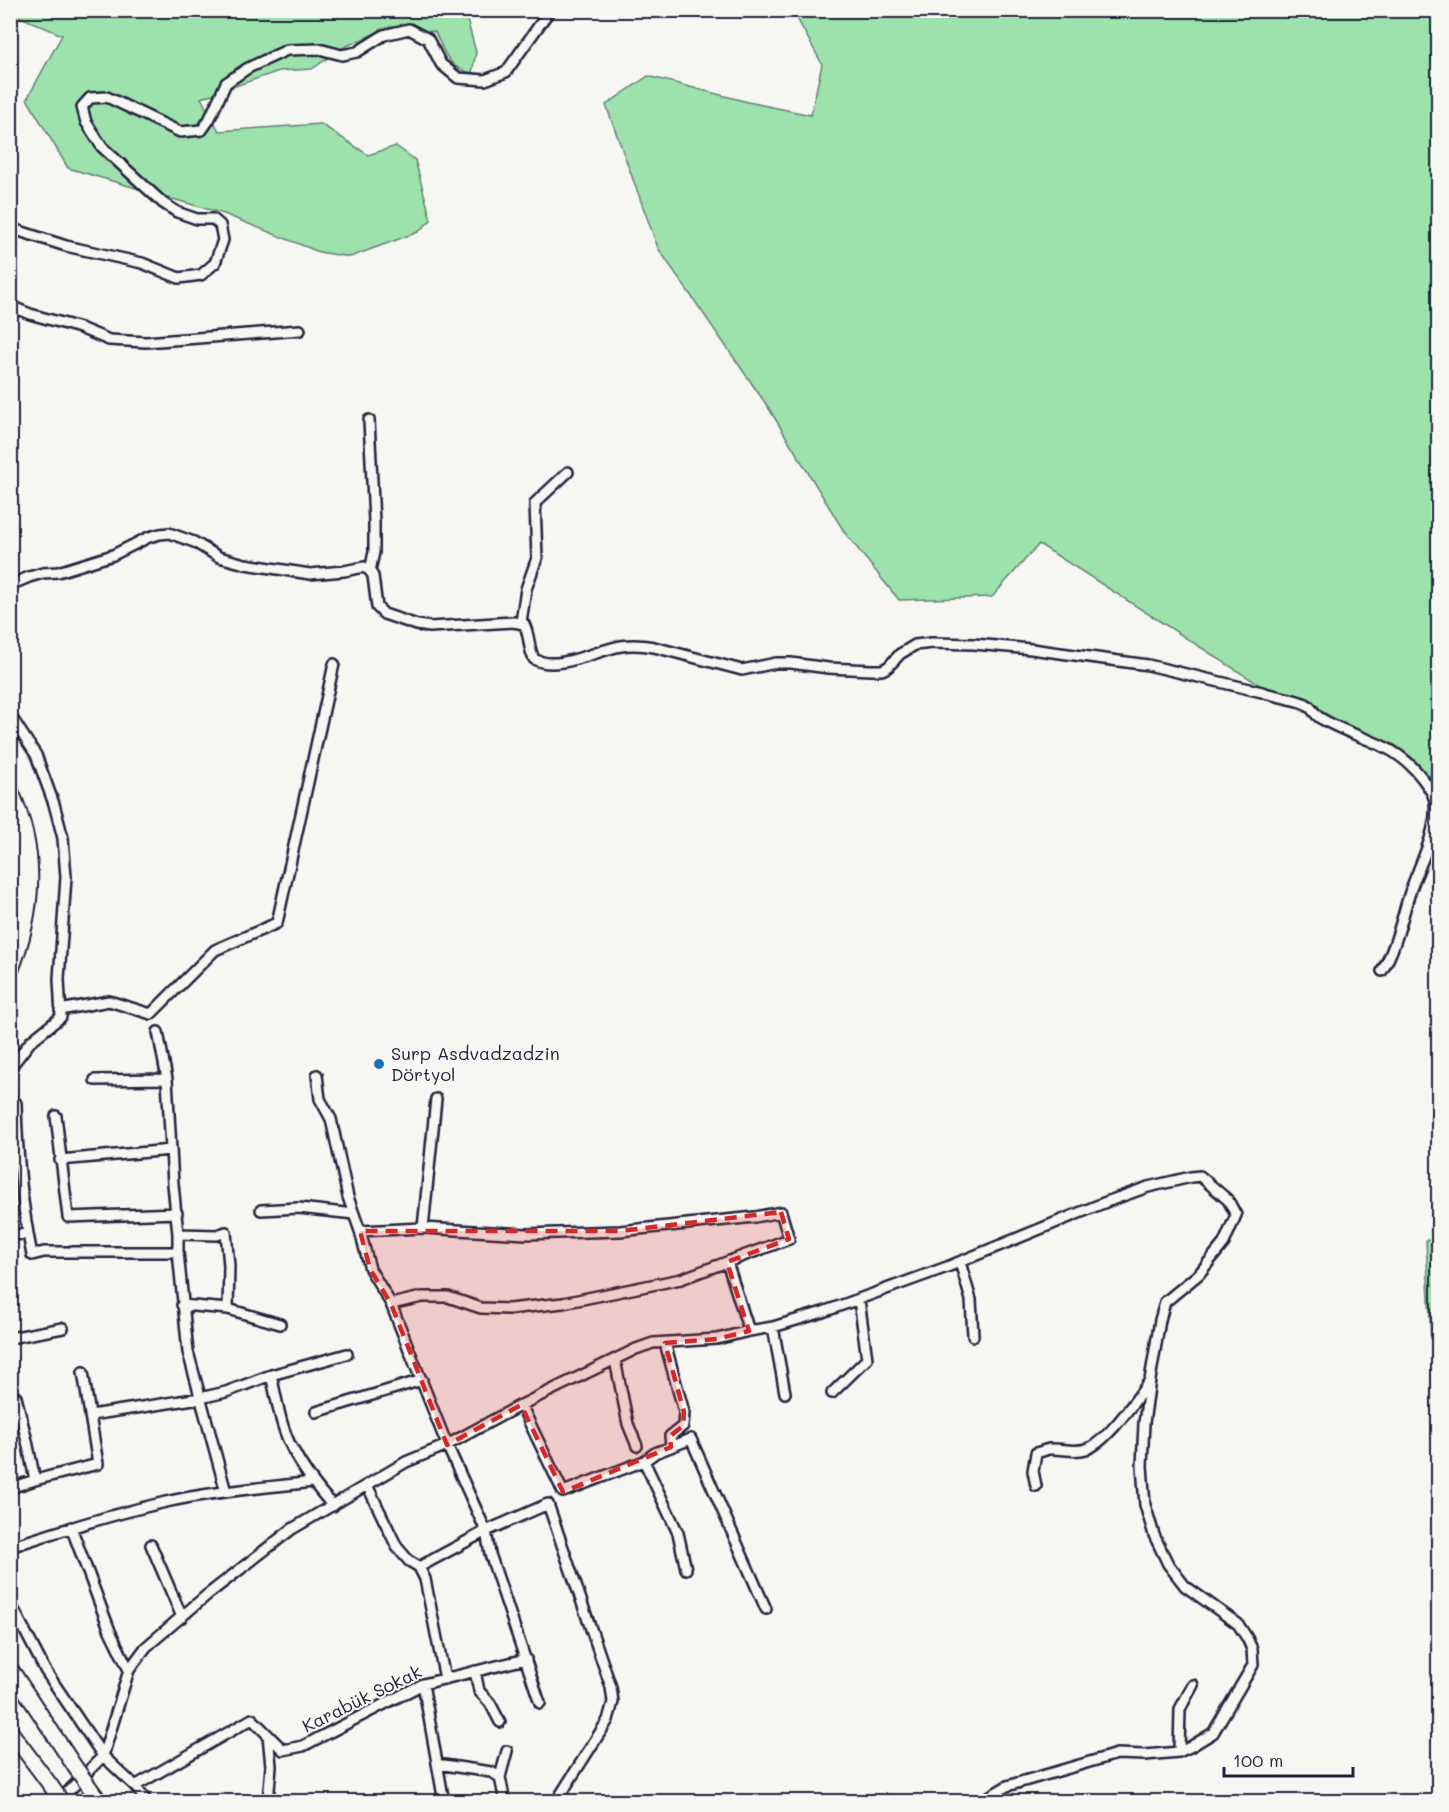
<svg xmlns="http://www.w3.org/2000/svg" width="1449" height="1812" viewBox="0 0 1449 1812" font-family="Mali,sans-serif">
	<rect width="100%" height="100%" fill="#f6f6f2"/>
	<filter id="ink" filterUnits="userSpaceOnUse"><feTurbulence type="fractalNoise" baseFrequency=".0167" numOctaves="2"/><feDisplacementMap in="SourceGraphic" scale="12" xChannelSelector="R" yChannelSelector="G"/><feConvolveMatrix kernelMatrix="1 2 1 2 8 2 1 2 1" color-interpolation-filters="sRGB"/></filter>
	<g filter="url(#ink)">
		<!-- green -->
		<path fill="#9de1ad" stroke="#608274" stroke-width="1.5" d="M10,11H463L468,23L476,52L472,73C448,69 444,51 435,32L392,26L344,47L312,69L279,71L201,98L219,131L321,124L368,155L396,146L415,160L431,220L418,232L350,257L319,252L224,214L68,168L27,99L62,35L11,13Z
			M791,11H1438V778L1428,775L1291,705L1039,544L992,597L899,600L845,533L768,407L658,248L606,105L648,76L748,102L811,115L822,64L794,13Z
			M1438,1237V1477L1426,1240Z"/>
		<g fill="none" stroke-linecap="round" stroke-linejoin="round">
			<defs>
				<path id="minor" d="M10,228L66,246L142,263L179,278L201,275L215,263L223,240L220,225L213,219H197L177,212L163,203L102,147L86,122L82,107L90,98L107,97L180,132L202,130L209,120L226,83L248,68L287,50L319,49L342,55L357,52L384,35L409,29L428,39L441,64L458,78L485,80L506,72L550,10
					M10,306L30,314L80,328L109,340L146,342L300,330
					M369,420L374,522V552L370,571
					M10,585L29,577L43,573L58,572L113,555L149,537L160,534L169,533L194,542L219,557L245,564L310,574L344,571L364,567L370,571L373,576L377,607L384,614L417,625L430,627L513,622L524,624C530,635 528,648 534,659C557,672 597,650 621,646C633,644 643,645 654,647L742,670L776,663H791L828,668L871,670H882L888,667L900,654L915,645L932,643L974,644L1031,649L1148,665L1262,692C1276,697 1292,698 1306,704C1312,707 1315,716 1322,719C1359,741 1393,740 1422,778C1427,785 1434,793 1435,802C1438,830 1420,864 1411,889C1402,916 1397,946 1382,971
					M524,624L521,622L526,589L537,558L535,503L568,472
					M10,715L36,755L54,804L63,838L66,877L59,979L61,1017L31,1041L10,1068
					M60,1010L109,1001L151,1014L215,950L277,923L334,664
					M158,1032L167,1079L173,1184L178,1234V1252L188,1352L226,1492
					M317,1075L320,1099L331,1119L348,1197L360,1231L370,1269L391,1304L447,1445L486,1531L490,1554L540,1703
					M95,1080L167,1079
					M10,1097L16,1103C17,1154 22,1206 32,1255L44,1252H178
					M56,1116L68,1217L177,1213
					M60,1160L171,1150
					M261,1210L299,1208L354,1214
					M423,1228L436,1099
					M360,1231L423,1228L526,1234L620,1231L755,1217L781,1212L789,1239L681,1279L563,1303L509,1309L481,1308L448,1297H422L391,1304
					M10,1234L28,1235
					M178,1234L217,1235L226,1232L229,1266L228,1309
					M727,1262L749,1331
					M960,1262L971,1300L973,1336
					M182,1305L228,1309L280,1324
					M773,1327L785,1393
					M10,1338L63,1328
					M665,1343L684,1412L683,1426L670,1436L671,1447
					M615,1360L628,1424L637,1446
					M271,1375C277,1399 280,1426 292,1448C303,1470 317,1488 333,1506
					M832,1393L867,1359L859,1300
					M10,1398L16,1397L27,1441L35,1480
					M521,1405L563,1492L644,1461L655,1453L691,1439L766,1609
					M316,1412L422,1380
					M91,1415L200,1398L226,1392L271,1375L347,1354
					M644,1461L678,1533L686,1569
					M367,1485L397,1547L409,1561L419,1567L425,1579L445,1679
					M1036,1486L1033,1471L1036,1453C1040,1452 1045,1450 1049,1449C1062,1448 1073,1453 1086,1449C1106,1444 1136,1399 1149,1382
					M10,1488L35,1480L98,1464L83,1372
					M71,1527L110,1631L129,1670
					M151,1545L182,1617
					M10,1547C62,1530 113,1514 166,1502C214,1491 264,1488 312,1482
					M419,1567L486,1531L548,1504L611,1687L613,1702L608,1720L556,1802
					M10,1602L45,1670L103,1756L135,1786L147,1802
					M475,1671L479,1691L490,1703L500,1722
					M423,1684L444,1802
					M1179,1752L1180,1709L1193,1685
					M437,1764L491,1772L500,1777L505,1802
					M500,1777L507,1751
					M135,1786L252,1719L283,1750L303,1746L423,1684L526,1659
					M58,1802L103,1756L129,1670L146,1647L207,1595L292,1529L406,1462L447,1445L521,1405L636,1349L653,1343L717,1339L749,1331L773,1327L823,1312L947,1267L1106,1202L1148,1187L1191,1177L1200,1176L1228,1200L1236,1215L1224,1243L1199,1274L1165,1302L1160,1320L1150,1380L1144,1423L1142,1466L1145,1505L1154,1535L1168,1564L1185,1586L1238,1624L1247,1638L1252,1649L1253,1665L1213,1733L1190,1747L1179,1752L1145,1755L1117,1754L1007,1786L980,1802
					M268,1802L271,1766L268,1735"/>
				<path id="highway" d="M10,789C39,852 35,910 10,973
					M10,827C21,863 19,897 10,933
					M10,1668L75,1767
					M10,1731L51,1786"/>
			</defs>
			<!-- minor casing -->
			<use href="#minor" stroke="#22223b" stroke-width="14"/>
			<!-- highway casing -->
			<use href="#highway" stroke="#22223b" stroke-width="18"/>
			<!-- minor -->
			<use href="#minor" stroke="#f6f6f2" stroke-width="9"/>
			<!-- highway -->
			<use href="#highway" stroke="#f6f6f2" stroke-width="14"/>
			<defs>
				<path id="highway-bridge" d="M75,1767L98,1799
					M51,1786L62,1802"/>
			</defs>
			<!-- highway-bridge casing -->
			<use href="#highway-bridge" stroke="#22223b" stroke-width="18" stroke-linecap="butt"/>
			<!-- highway-bridge -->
			<use href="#highway-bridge" stroke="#f6f6f2" stroke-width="14"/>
		</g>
	</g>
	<!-- marked area -->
	<path fill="#d62828" fill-opacity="0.2" stroke="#d62828" stroke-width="4.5" stroke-dasharray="12 8" stroke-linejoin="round" d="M781,1212L789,1239L727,1262L749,1331L717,1339L665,1343L684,1412L683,1426L670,1436L671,1447L563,1492L521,1405L447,1445L391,1304L370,1269L360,1231H620Z"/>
	<!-- markers -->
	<circle fill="#1f6fb2" stroke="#f6f6f2" stroke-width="2" cx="379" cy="1064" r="6"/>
	<g text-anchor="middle" stroke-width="4.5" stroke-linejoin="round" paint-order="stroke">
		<!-- poi labels -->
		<g font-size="18" fill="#22223b" stroke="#f6f6f2" text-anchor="start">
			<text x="391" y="1060">Surp Asdvadzadzin<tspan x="391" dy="21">Dörtyol</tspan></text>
		</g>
		<!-- street labels -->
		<g font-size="18" fill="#22223b" stroke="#f6f6f2">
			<text transform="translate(362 1699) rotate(-26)" y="6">Karabük Sokak</text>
		</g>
	</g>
	<!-- margin -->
	<rect width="1449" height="1812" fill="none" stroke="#f6f6f2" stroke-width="36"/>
	<rect x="18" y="18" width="1413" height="1776" fill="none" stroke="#22223b" stroke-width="2" filter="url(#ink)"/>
	<!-- scale -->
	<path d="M1224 1767v9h129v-9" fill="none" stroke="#22223b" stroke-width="3"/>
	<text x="1233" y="1767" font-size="18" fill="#22223b" stroke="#f6f6f2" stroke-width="4.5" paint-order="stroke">100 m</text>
</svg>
